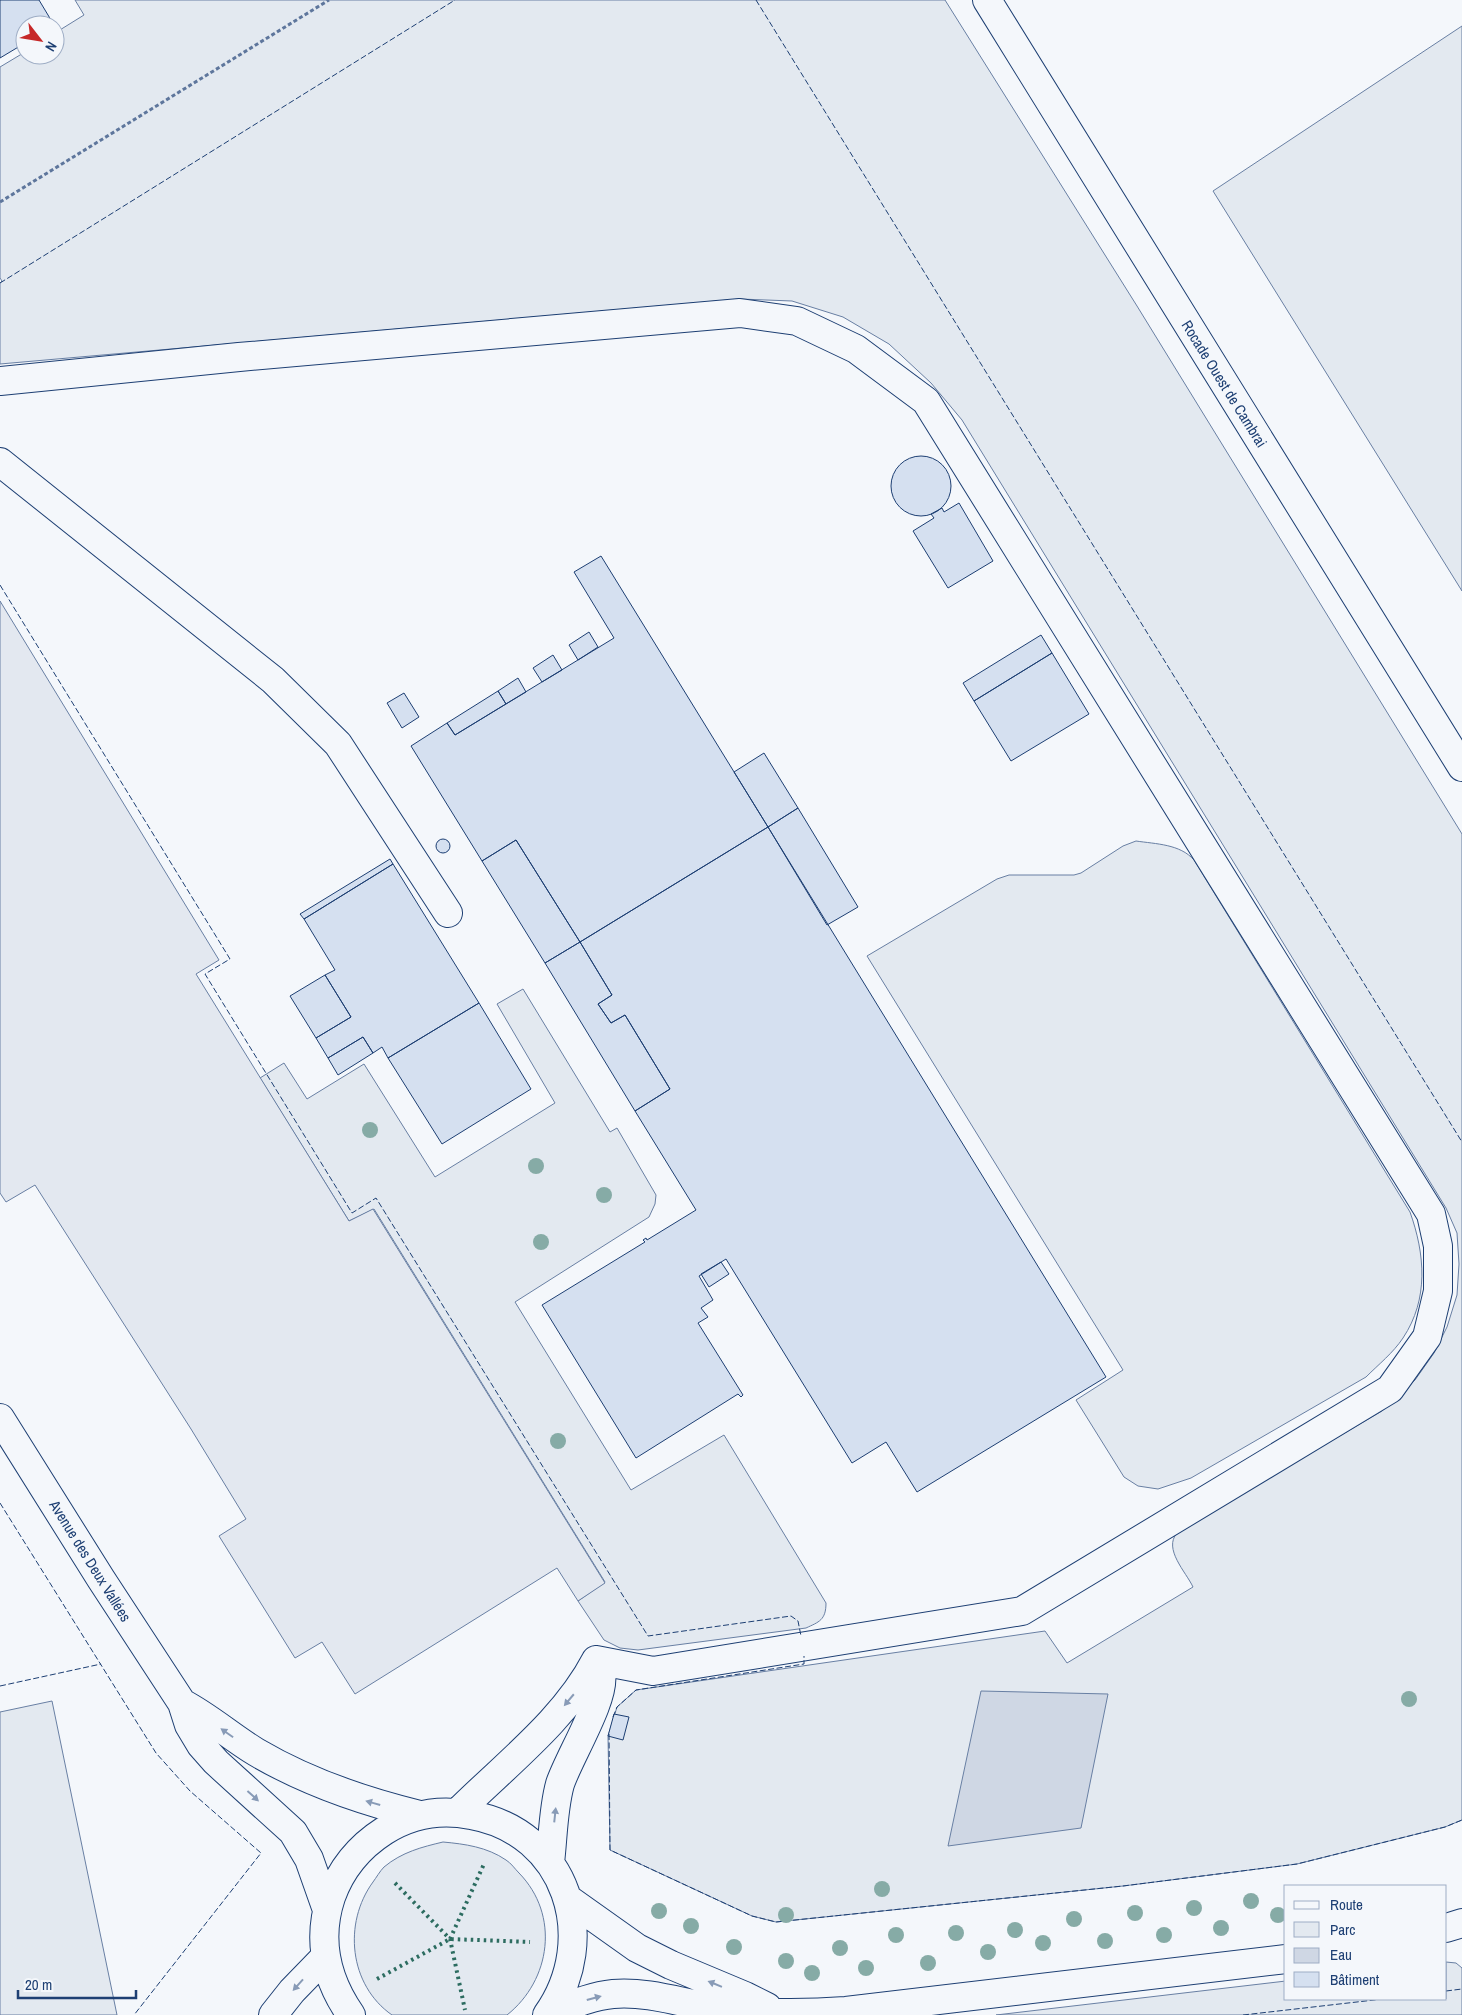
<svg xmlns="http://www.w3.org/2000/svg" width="1462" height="2015" viewBox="0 0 1462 2015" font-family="'Archivo Narrow',sans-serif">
	<rect width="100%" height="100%" fill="#f4f7fb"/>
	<!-- green -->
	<path fill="#e3e9f0" stroke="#687fa3" d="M75,0H945L1137,306L1462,834V1820L1445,1827L1297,1864L1123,1886L776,1922L752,1916L610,1850L608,1736L617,1707L636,1690L1045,1631L1067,1663L1193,1587C1186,1572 1163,1549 1177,1533C1183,1527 1193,1522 1200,1518L1382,1411L1415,1380L1434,1353L1447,1327L1457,1295L1459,1264L1457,1233L1446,1208L962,420L931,383L889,344L843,317L792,301L740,299L0,364V283L2,281L0,278V67L25,52V55H55V33L84,15Z
		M1462,26V591L1213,191Z
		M1136,841C1156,844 1180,844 1194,860L1410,1212C1425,1254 1429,1299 1403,1338C1393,1353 1379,1364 1366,1377L1191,1478L1158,1489L1138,1486L1124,1477L1076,1400L1123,1370L867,956L997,879L1009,875H1074L1081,873L1123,846Z
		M523,989L610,1132L617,1128L656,1195L655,1204L649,1217L515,1302L631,1490L724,1435L826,1603C826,1620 819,1622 806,1628L638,1650L620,1648L604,1640L578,1601L605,1582L374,1209L349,1221L260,1078L284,1063L307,1099L364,1064L435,1177L555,1103L497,1004Z
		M52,1701L117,2015H0V1712Z
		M443,1842C465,1844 487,1847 506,1860C511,1863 515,1869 519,1873C560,1915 551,1980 507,2015H392C349,1985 343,1923 373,1882C376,1878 380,1871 384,1867C402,1852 422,1847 443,1842Z
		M1446,1962L1456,1963L1462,1968V2015H996L1286,1981V1999H1446Z"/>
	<!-- parking -->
	<path fill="#e3e8f0" stroke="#687fa3" d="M0,601L219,960L196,974L349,1221L373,1209L605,1583L578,1601L557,1568L355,1694L322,1642L295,1658L219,1536L246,1519L191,1429L35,1185L6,1202L0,1193Z"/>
	<!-- water -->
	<path fill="#cfd7e4" stroke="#687fa3" d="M981,1691L1108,1694L1081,1828L948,1846Z"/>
	<!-- building -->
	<path fill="#d5e0f0" stroke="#1d3f73" d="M0,0H39L54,25H25V43L0,58Z
		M891 486a30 30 0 1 1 60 0a30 30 0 1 1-60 0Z
		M959,503L993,561L948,588L913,531L934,518L931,514L942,508L944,512Z
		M601,556L768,827L580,942L516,840L482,861L411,746L447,723L455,735L614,638L574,572Z
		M589,632L598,647L578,660L569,645Z
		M1041,635L1052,653L974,701L963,683Z
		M1052,653L1089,714L1011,761L974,701Z
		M553,655L562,670L542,682L533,668Z
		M518,678L526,692L506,704L498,691Z
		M498,691L506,704L455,735L447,723Z
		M404,693L419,717L402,728L387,703Z
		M764,753L798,808L768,827L734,772Z
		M798,808L858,907L827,925L768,827Z
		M768,827L1106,1377L917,1492L886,1442L852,1463L726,1259L699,1276L713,1300L701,1308L708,1317L698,1323L743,1395L741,1397L738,1394L636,1458L542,1305L645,1242L643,1240L646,1238L647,1240L696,1210L635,1111L670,1089L625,1015L611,1023L598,1004L612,995L580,942Z
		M436 846a7 7 0 1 1 14 0a7 7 0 1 1-14 0Z
		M516,840L580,942L545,963L482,861Z
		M390,859L393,864L304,919L300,914Z
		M393,864L479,1003L388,1058L382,1047L373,1053L363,1037L328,1058L316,1038L351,1017L325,975L335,970L304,919Z
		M580,942L612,995L598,1004L611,1023L625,1015L670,1089L635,1111L545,963Z
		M325,975L351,1017L316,1038L290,996Z
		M479,1003L531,1089L442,1144L388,1058Z
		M363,1037L373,1053L338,1075L328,1058Z
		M721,1262L729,1274L709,1287L701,1274Z
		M614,1714L629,1717L623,1740L608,1736Z"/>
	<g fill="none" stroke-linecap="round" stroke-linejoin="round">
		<defs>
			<path id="minor" d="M0,381L239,357L740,313L797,321L856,349L926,401L1431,1214L1438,1246V1291L1427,1337L1390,1389L1022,1611L653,1671L596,1660
				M0,462L273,680L338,744L448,913
				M0,1418L101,1579L182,1703L189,1725L201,1745L216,1762L293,1832L309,1859L327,1910
				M182,1703C209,1717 231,1737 256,1752C307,1782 362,1801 420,1815
				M458,1812C505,1765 565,1720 596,1660
				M550,1863C553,1838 553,1809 560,1784C569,1757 606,1698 601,1674C601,1669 597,1664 596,1660
				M568,1899L637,1948L671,1965L745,1996L767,2007
				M1446,1928L1462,1923
				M548,2014C569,2006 591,1996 613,1994C650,1991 684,2004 719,2009C761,2014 804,2014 846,2011L1286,1959
				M273,2015L292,1991L325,1957
				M351,2015C326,1979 317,1939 331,1897C341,1869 359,1847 384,1831C411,1814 441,1809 471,1815C567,1832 601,1939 547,2015"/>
			<path id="highway" d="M987,0L1462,767"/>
		</defs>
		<!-- minor casing -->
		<use href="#minor" stroke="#1d3f73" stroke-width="30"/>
		<!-- highway casing -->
		<use href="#highway" stroke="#1d3f73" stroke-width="30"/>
		<!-- path -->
		<path stroke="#5e769c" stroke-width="3" stroke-dasharray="4 2.5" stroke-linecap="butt" d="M0,202L329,0"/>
		<!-- minor -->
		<use href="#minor" stroke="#f4f7fb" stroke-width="28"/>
		<!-- highway -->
		<use href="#highway" stroke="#f4f7fb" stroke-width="28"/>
		<!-- hedge -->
		<path stroke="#2c6c60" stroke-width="4" stroke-dasharray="2.5 4" stroke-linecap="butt" d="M395,1883L450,1939L465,2010
			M450,1939L484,1864
			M377,1979L450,1939L530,1942"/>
		<!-- fence -->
		<path stroke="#1d3f73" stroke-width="1" stroke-dasharray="6 2.5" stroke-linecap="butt" d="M756,0L1462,1142
			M0,283L455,0
			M0,585L230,959L205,974L352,1213L376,1198L648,1636L791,1616L798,1621L801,1636
			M0,1503L156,1753L190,1791L261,1853L134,2015
			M0,1686L101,1664
			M613,1717L617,1707L636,1690L804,1664V1656
			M609,1734L610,1850L752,1916L776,1922L1123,1886L1297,1864L1445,1827L1462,1820
			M1446,1991L1462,1989
			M1243,2015L1383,1999"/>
	</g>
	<!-- trees -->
	<g fill="#86aba6">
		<circle cx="370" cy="1130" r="8"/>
		<circle cx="536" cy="1166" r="8"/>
		<circle cx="604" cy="1195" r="8"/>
		<circle cx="541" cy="1242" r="8"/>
		<circle cx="558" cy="1441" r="8"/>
		<circle cx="1409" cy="1699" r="8"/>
		<circle cx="882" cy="1889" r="8"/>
		<circle cx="1251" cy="1901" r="8"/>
		<circle cx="1194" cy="1908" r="8"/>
		<circle cx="659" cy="1911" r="8"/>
		<circle cx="1135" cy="1913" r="8"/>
		<circle cx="786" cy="1915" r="8"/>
		<circle cx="1278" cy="1915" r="8"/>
		<circle cx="1074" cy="1919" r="8"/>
		<circle cx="691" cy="1926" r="8"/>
		<circle cx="1221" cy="1928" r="8"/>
		<circle cx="1015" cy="1930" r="8"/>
		<circle cx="956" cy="1933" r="8"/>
		<circle cx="896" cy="1935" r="8"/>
		<circle cx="1164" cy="1935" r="8"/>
		<circle cx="1105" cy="1941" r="8"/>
		<circle cx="1043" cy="1943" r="8"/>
		<circle cx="734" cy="1947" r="8"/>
		<circle cx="840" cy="1948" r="8"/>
		<circle cx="988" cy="1952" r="8"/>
		<circle cx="786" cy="1961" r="8"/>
		<circle cx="928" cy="1963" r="8"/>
		<circle cx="866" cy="1968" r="8"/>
		<circle cx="812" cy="1973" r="8"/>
	</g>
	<!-- one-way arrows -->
	<defs><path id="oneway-solid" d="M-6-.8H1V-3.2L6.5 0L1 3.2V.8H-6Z" transform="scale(1.25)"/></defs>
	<g fill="#889bb7">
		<use href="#oneway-solid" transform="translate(569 1700) rotate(130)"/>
		<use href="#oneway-solid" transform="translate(227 1733) rotate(-145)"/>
		<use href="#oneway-solid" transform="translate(253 1796) rotate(42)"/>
		<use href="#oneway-solid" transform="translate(373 1803) rotate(-164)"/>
		<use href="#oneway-solid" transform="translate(555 1815) rotate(-84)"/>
		<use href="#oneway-solid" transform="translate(715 1984) rotate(-158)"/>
		<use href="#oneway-solid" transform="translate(298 1985) rotate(132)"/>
		<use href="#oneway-solid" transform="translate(594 1998) rotate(-15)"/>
	</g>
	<g text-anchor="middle" stroke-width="4" stroke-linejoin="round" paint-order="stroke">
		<!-- street labels -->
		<g font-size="15" fill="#1d3f73" stroke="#f4f7fb">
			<text transform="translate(1224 384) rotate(58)" y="5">Rocade Ouest de Cambrai</text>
			<text transform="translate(90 1561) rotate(58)" y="5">Avenue des Deux Vallées</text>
		</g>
	</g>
	<!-- legend -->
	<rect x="1284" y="1885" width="162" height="115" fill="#f4f7fb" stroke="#9eadc5"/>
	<rect x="1294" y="1901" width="25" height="8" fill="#f4f7fb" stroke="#9eadc5"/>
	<text x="1330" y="1910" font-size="15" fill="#1d3f73">Route</text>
	<rect x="1294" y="1922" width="25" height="15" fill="#e3e9f0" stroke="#9eadc5"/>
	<text x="1330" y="1935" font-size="15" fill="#1d3f73">Parc</text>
	<rect x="1294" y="1948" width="25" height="15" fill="#cfd7e4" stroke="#9eadc5"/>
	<text x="1330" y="1960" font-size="15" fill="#1d3f73">Eau</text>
	<rect x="1294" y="1972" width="25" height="15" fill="#d5e0f0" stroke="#9eadc5"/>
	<text x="1330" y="1985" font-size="15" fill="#1d3f73">Bâtiment</text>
	<!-- north arrow -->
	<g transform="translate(40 40) rotate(121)"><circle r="24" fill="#f4f7fb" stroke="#9eadc5"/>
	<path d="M0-4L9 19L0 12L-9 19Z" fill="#c62828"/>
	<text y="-8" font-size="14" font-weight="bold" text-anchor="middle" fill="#1d3f73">N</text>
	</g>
	<!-- scale -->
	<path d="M18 1990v8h118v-8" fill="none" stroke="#1d3f73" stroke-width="2.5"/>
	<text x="25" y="1990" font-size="15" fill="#1d3f73" stroke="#f4f7fb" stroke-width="4" paint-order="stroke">20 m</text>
</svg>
